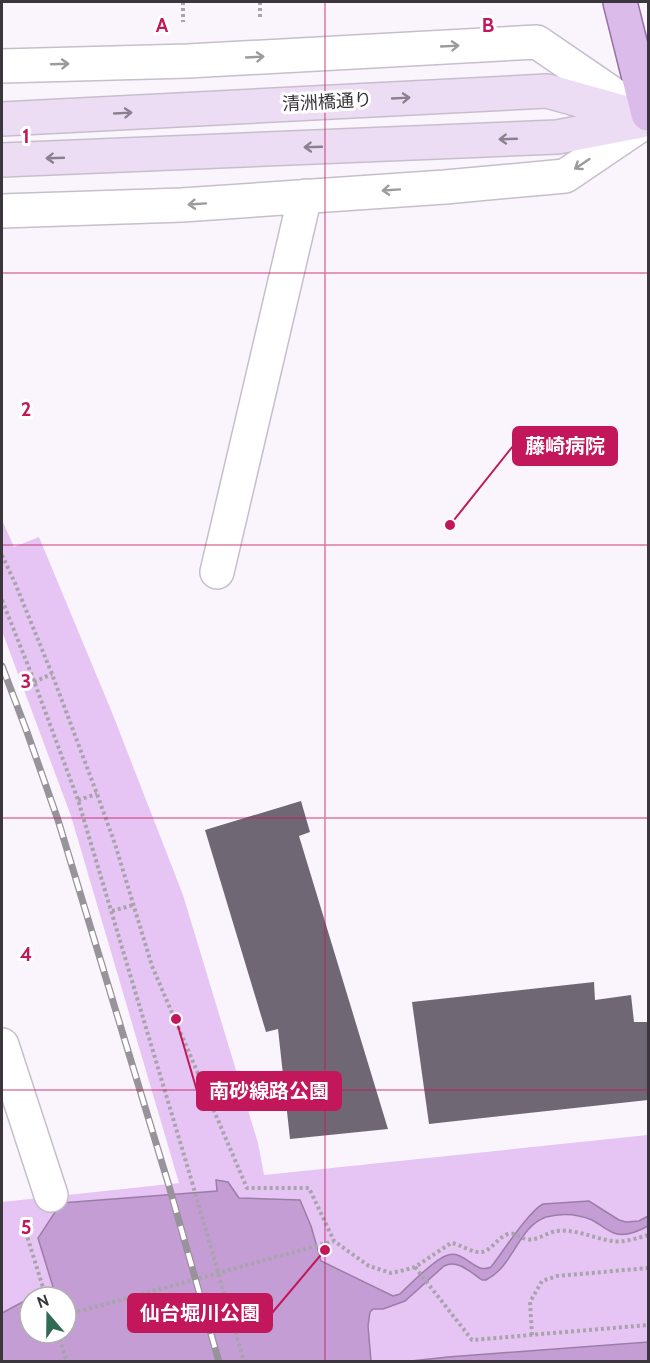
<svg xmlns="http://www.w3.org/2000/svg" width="650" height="1363" viewBox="0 0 650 1363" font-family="Cabin,'Noto Sans JP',sans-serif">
	<rect width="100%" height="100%" fill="#faf4fd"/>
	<!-- green -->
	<path fill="#e6c5f5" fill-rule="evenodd" d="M2,520L14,547L39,537L113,715L183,895L258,1143L264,1175L648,1135V1361H2V1202L179,1183L71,816L2,631ZM30,1297H66V1333H30Z"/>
	<!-- water -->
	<path fill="#c49dd5" stroke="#9b7ea7" stroke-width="1.5" d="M216,1180L228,1182L239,1198L300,1200L311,1226L321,1261L393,1296L400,1294C410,1284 436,1258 448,1255C465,1250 475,1275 491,1267C502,1253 529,1211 543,1204L589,1201L619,1220L626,1222L639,1221L648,1216V1226C639,1231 627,1236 617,1234C608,1232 600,1224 592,1220C578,1214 561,1213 546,1217C518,1227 514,1266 486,1280H482C470,1272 458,1259 444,1266L405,1301L383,1309H373L370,1312L368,1326L371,1361L2,1362V1313L30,1298V1333H66V1297H32L53,1287L38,1238L61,1203L217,1191Z
		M648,1342V1361H411L448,1357Z"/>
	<!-- building -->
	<path fill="#706774" d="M301,801L310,832L299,836L388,1129L290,1139L278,1029L266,1032L205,830Z
		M594,982L595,1000L631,995L634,1022H647L648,1039V1100L429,1124L412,1002Z"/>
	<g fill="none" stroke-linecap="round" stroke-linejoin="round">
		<defs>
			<path id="street" d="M2,66L188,61L537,42L645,116
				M2,211L182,205L445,187L565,176L648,120
				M217,572L305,196
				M2,1045L51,1195"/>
			<path id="secondary" d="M2,119L547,91L648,119
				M2,160L557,137L641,121"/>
			<path id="primary" d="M620,2L648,114"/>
		</defs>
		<!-- street casing -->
		<use href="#street" stroke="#c7becc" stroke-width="36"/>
		<!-- secondary casing -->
		<use href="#secondary" stroke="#c7becc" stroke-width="36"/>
		<!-- primary casing -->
		<use href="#primary" stroke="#936fa2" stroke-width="36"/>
		<!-- path -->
		<path stroke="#a9a4ab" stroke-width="4" stroke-dasharray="3 3" stroke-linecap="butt" d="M183,2V22
			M260,2V18
			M2,555L15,583L52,674L97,794L115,844L152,966L247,1188H309L334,1241L369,1266L391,1273L405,1270L415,1267L451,1243C460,1244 474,1254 482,1252C492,1250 498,1237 508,1234C516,1232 519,1238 526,1239C536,1242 547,1232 557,1231C576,1229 593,1238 612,1241C623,1243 638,1238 648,1235
			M2,600L31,673L78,800L192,1182
			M34,682L52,674
			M78,800L97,794
			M112,911L133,905
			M32,1227L27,1236L46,1297
			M415,1267L472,1340L648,1325
			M66,1315L334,1241
			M58,1333L67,1362
			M532,1335L530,1302L542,1281L557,1276L648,1268"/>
		<!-- street -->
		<use href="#street" stroke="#fff" stroke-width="33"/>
		<!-- secondary -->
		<use href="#secondary" stroke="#edddf4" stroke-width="33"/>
		<!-- primary -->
		<use href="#primary" stroke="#dbbbe9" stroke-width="33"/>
		<defs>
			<path id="rail" d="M2,666L27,732L58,820L169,1186L219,1362"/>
		</defs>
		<!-- rail casing -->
		<use href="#rail" stroke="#98939a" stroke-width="7"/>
		<!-- rail -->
		<use href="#rail" stroke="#fff" stroke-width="4.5" stroke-dasharray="14" stroke-linecap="butt"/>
		<!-- path-bridge -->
		<path stroke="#a9a4ab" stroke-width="4" stroke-dasharray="3 3" stroke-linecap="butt" d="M192,1182L244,1362"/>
	</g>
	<!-- one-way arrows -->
	<defs><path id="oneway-shaft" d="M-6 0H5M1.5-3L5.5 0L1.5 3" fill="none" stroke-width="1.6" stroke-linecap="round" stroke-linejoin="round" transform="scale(1.5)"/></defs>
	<g stroke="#9c9a9d">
		<use href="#oneway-shaft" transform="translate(450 46) rotate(-3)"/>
		<use href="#oneway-shaft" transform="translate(255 57) rotate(-3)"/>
		<use href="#oneway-shaft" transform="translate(60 64) rotate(-2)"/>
		<use href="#oneway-shaft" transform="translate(582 164) rotate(146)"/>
		<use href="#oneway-shaft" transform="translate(391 190) rotate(176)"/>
		<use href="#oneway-shaft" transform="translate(197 204) rotate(176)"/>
	</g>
	<g stroke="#8b818e">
		<use href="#oneway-shaft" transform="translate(401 98) rotate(-3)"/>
		<use href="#oneway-shaft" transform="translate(123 113) rotate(-3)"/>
		<use href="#oneway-shaft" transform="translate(508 139) rotate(178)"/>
		<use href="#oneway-shaft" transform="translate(313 147) rotate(178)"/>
		<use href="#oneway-shaft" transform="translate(55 158) rotate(178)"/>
	</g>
	<!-- grid -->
	<path fill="none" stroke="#c2185b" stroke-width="1.5" stroke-opacity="0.55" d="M325,2V1362M2,273H648M2,545H648M2,818H648M2,1090H648"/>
	<g text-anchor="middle" stroke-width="6" stroke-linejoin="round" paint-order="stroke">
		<!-- street labels -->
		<g font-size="18" fill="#3a363b" stroke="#fff">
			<text transform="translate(327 102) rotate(-3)" y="6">清洲橋通り</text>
		</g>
	</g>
	<g font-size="20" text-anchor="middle" font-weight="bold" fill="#c2185b" stroke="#fff" stroke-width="6" stroke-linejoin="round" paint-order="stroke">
		<text x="162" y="32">A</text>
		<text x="488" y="32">B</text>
		<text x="26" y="143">1</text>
		<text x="26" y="416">2</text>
		<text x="26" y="688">3</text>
		<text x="26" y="961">4</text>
		<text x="26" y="1234">5</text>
	</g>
	<!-- callouts -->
	<path fill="none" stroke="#c2185b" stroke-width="2" d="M450 525L513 446M176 1019L197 1091M325 1250L272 1313"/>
	<g fill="#c2185b" stroke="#fff" stroke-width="2">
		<circle cx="450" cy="525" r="6"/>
		<circle cx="176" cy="1019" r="6"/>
		<circle cx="325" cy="1250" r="6"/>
	</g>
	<g fill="#c2185b" stroke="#c2185b" stroke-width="2">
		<rect x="513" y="427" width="104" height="38" rx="6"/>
		<rect x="197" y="1072" width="144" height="38" rx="6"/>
		<rect x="128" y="1294" width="144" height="38" rx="6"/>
	</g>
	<g font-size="20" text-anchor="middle" font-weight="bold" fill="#fff">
		<text x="565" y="453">藤崎病院</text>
		<text x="269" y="1098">南砂線路公園</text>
		<text x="200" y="1320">仙台堀川公園</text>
	</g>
	<!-- border -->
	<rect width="650" height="1363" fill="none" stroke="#3a363b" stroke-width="6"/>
	<!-- north arrow -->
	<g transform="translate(48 1315) rotate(340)"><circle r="28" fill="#ffffff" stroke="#b0afb1" stroke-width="1.5"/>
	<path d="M0-4.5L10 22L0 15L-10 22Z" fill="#316b54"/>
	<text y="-9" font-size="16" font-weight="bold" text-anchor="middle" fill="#3a363b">N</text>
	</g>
</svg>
